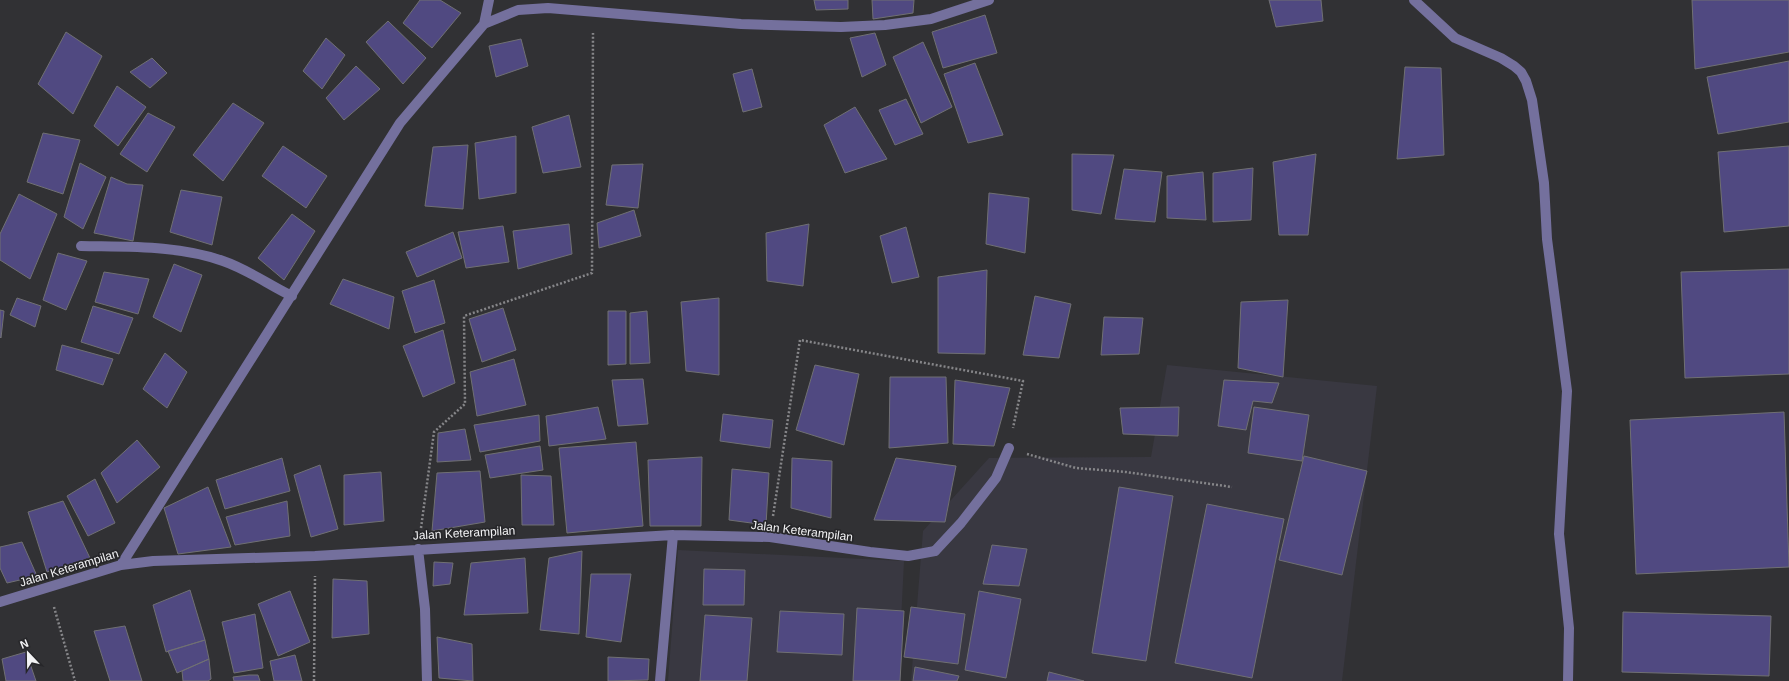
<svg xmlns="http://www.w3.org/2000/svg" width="1789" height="681" viewBox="0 0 1789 681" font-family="Arial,sans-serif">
	<rect width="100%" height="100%" fill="#313134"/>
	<!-- built -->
	<path fill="#393841" d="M1167,365L1377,386L1342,681H911L923,531L989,458L1151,457Z
		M678,550L904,561L898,681H668Z"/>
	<!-- building -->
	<path fill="#504981" stroke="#707073" d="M420,0H440L461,13L432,48L403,23Z
		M814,0H848V9L816,10Z
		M872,0H914L913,13L873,19Z
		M1269,0H1321L1323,21L1276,27Z
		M1692,0H1789V52L1695,69Z
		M985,15L997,53L943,68L932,32Z
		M388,21L426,58L403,84L366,42Z
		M66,32L102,56L73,114L38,84Z
		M875,33L886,65L862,77L850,38Z
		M326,38L345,55L322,89L303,71Z
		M521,39L528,66L496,77L489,46Z
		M923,42L952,107L921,123L893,57Z
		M152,58L167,73L150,88L130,72Z
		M1789,61V122L1718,134L1707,77Z
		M975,63L1003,135L968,143L944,74Z
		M356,66L380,89L344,120L326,98Z
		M1405,67L1441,68L1444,155L1397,159Z
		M752,69L762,107L743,112L733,74Z
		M117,86L146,107L118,146L94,126Z
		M906,99L923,134L895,145L879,110Z
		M233,103L264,123L223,181L193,155Z
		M855,107L887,159L845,173L824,125Z
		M148,113L175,127L147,172L120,154Z
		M569,115L581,167L543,173L532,127Z
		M43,133L80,140L63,194L27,182Z
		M516,136V193L479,199L475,143Z
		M468,145L463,209L425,206L433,147Z
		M283,146L327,176L306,208L262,176Z
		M1789,146V226L1724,232L1718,152Z
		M1072,154L1114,155L1101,214L1072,210Z
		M1316,154L1308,235H1279L1273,162Z
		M80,163L106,177L83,229L64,217Z
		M643,164L638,208L606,205L612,165Z
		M1253,168L1251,220L1213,222V173Z
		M1124,169L1162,172L1155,222L1115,219Z
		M1203,172L1206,220L1167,218V176Z
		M111,177L127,184L143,185L133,241L94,233Z
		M181,190L222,197L212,245L170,232Z
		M989,193L1029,198L1025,253L986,244Z
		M19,194L57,214L30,279L0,260V234Z
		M634,210L641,236L599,248L597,223Z
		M292,214L315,231L284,280L258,258Z
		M569,224L572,254L518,269L513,231Z
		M809,224L803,286L767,281L766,233Z
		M503,226L509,262L466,268L458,232Z
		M906,227L919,277L892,283L880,236Z
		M453,232L462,258L417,277L406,252Z
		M58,253L87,261L66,310L43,300Z
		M174,264L202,275L181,332L153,317Z
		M1789,269V374L1685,378L1681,272Z
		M987,270L985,354L938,353V277Z
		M104,272L149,279L138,314L95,302Z
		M343,279L394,297L389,329L330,304Z
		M434,280L445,323L415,333L402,291Z
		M1035,296L1071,304L1059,358L1023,355Z
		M17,298L41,306L35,327L10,315Z
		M719,298V375L686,371L681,302Z
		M1288,300L1283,377L1238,368L1241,302Z
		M93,306L133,318L119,354L81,342Z
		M503,308L516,350L482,362L469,319Z
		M0,310L4,311L1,338L0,337Z
		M608,311H626V364L608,365Z
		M647,311L650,363L630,364V313Z
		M1104,317L1143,318L1139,354L1101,355Z
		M443,330L455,383L423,397L403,346Z
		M62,345L113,359L103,385L56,370Z
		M165,353L187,372L167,408L143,389Z
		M514,359L526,405L477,416L470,372Z
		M815,365L859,374L844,445L796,430Z
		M890,377H946L948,443L889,448Z
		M643,379L648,424L618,426L612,380Z
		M955,380L1010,388L994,446L953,444Z
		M1224,380L1279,383L1272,403L1253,401L1246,430L1218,426Z
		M598,407L606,439L549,446L546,416Z
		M1179,407L1178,436L1123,434L1120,408Z
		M1254,407L1309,415L1302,461L1248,453Z
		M1784,412L1789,567L1636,574L1630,420Z
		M723,414L773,420L770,448L720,441Z
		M539,415L540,441L480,452L474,425Z
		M465,429L471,460L437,462L438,433Z
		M137,440L160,467L117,503L101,473Z
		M636,442L643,526L567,533L559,448Z
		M540,446L543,470L490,478L485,455Z
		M1304,456L1367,471L1342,575L1279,560Z
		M702,457L701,526H650L648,460Z
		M282,458L290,491L225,509L216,480Z
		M792,458L832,461L831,518L791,508Z
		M896,458L956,466L945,522L874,520Z
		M320,465L338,529L311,537L294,475Z
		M732,469L769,473L766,525L729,520Z
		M480,471L485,522L432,531L437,473Z
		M381,472L384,521L344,525V475Z
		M521,475L551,476L554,525H522Z
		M95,479L115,523L88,536L67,496Z
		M208,487L231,547L178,554L164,508Z
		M1119,487L1173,496L1146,661L1092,653Z
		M63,501L90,558L47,572L28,512Z
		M287,501L290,536L235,545L226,517Z
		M1207,504L1284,519L1252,678L1175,663Z
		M22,542L37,576L7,583L0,568V547Z
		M992,545L1027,549L1019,586L983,584Z
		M582,551L579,634L540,630L549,558Z
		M525,558L528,613L464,615L471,563Z
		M434,562L453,563L450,584L433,586Z
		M704,569L745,570L744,605H703Z
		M591,574H631L621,642L586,637Z
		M333,579L367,581L369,634L332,638Z
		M190,590L205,640L166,652L153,605Z
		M290,591L310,642L278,656L258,604Z
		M979,591L1021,599L1006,678L965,670Z
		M911,607L965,614L958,664L904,657Z
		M857,608L904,611L900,681H853Z
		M780,611L844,614L842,655L777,652Z
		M1623,612L1771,616L1769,676L1622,672Z
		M255,614L263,668L234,673L222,622Z
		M705,615L752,618L747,681H700Z
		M125,626L142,681H110L94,631Z
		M437,637L472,644L473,681L439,678Z
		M205,640L209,659L177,673L168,651Z
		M26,652L36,681H6L2,659Z
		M295,655L302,681H274L270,661Z
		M608,657L649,659L648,680L608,681Z
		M209,659L211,679L208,681H183L182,671Z
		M915,667L959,676L957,681H913Z
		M1049,672L1084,681H1047Z
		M249,675H258L260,681H234L233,677Z"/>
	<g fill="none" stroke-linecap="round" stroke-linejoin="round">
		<!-- path -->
		<path stroke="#868689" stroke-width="2.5" stroke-dasharray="2 2" stroke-linecap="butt" d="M1027,454L1076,468L1126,472L1232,487
			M773,516L800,340L1023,381L1013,428
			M421,528L434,432L465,404L464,316L592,273L593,33
			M54,607L75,681
			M314,681L315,576"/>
		<!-- lane -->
		<path stroke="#74709d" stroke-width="10" d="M935,551L961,523L996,478L1009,448"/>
		<!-- street -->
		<path stroke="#74709d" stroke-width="10" d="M1414,0L1455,38L1501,58L1514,66L1521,72L1526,81L1532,100L1544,183L1547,239L1567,391L1559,534L1569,628L1568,681
			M484,24L489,0
			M81,246C128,247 178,245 223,261C247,269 269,285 292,296
			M418,549L425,609L427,681
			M121,565L400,123L484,24L518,10L548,8L741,24L841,27L885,25L931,19L989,0
			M0,602L121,565L153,561L315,556L673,535L770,537L870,552L908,556L935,551
			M660,681L673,535"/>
	</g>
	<g text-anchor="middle" stroke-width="3.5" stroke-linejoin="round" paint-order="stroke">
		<!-- street labels -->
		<g font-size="12" fill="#f3f3f5" stroke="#27272a">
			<text transform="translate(802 531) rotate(7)" y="4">Jalan Keterampilan</text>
			<text transform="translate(464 533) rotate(-3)" y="4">Jalan Keterampilan</text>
			<text transform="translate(69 568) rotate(-17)" y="4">Jalan Keterampilan</text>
		</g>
	</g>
	<!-- north arrow -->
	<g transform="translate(28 653) rotate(338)" stroke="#27272a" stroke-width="3" paint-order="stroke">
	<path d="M0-3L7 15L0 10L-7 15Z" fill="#f3f3f5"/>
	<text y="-6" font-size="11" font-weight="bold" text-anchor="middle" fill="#f3f3f5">N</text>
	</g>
</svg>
